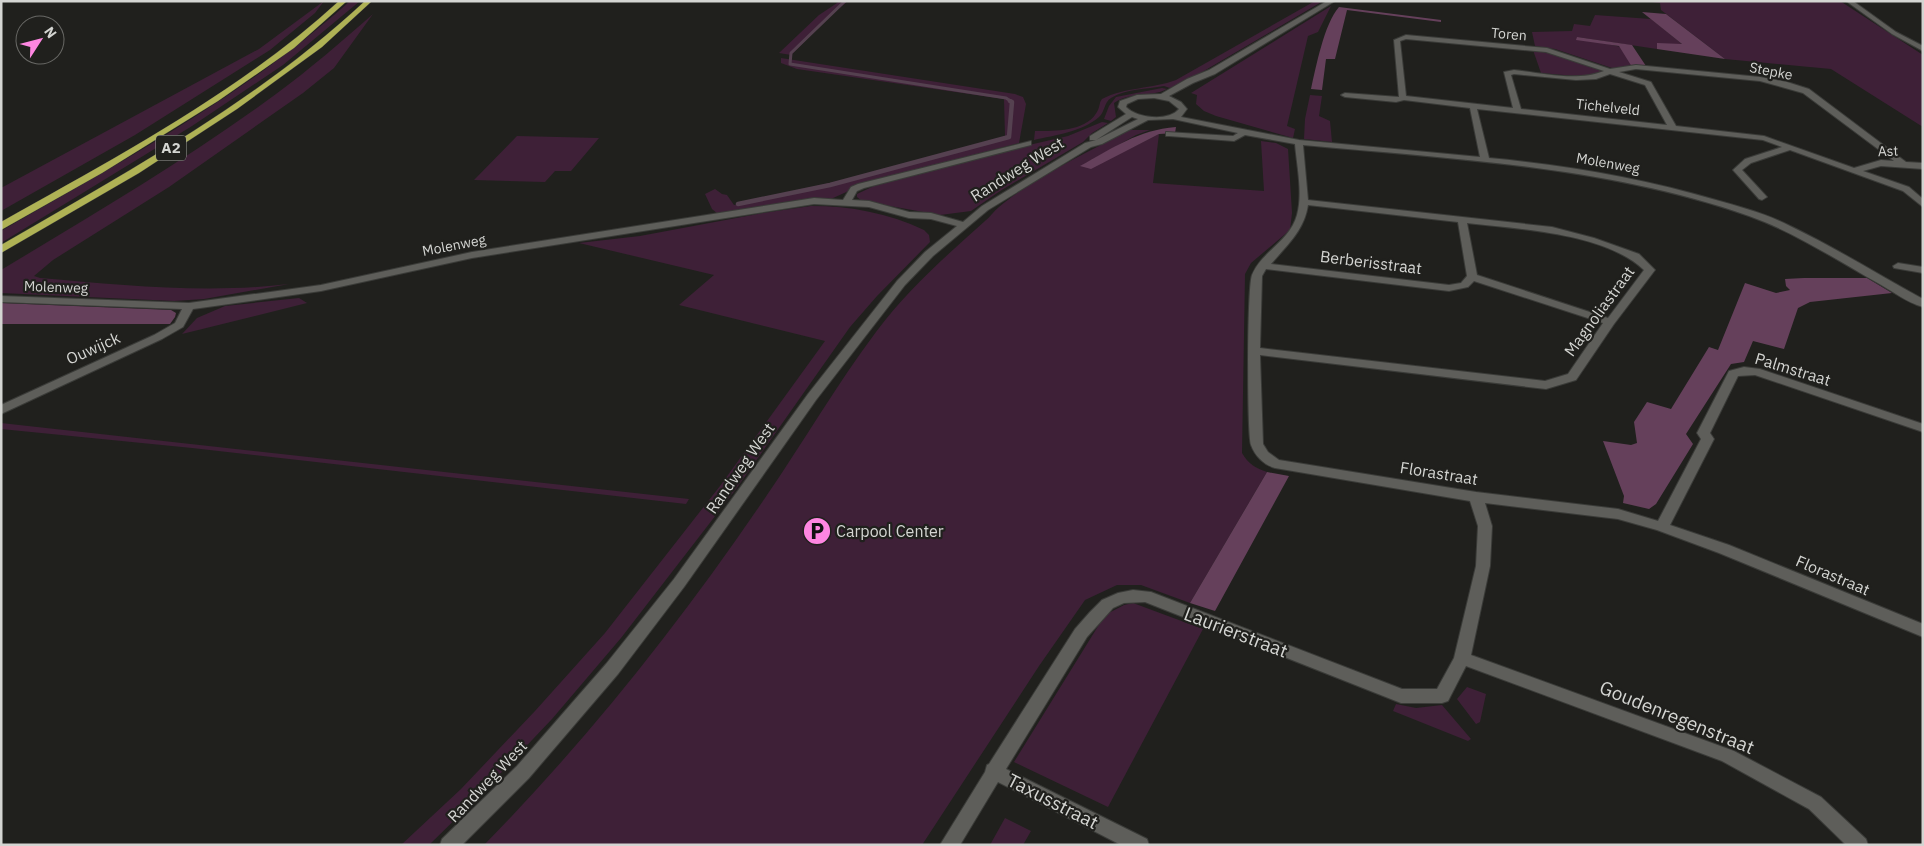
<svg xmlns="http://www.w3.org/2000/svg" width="1924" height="846" viewBox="0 0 1924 846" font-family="'IBM Plex Sans',sans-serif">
	<rect width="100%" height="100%" fill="#20201d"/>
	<!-- green -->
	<path fill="#3e2037" d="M324,1L315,13L270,50L135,135L1,211V188L259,49Z
		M350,1H360L283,65L192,126L1,243V231C121,162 247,94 350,1Z
		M840,1H848L830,16L791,55L779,53L819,15Z
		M1315,1H1323L1197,75L1170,88L1164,86C1147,89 1125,89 1111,98C1104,102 1105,112 1099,117C1082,132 1055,135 1034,140L1035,131C1054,131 1088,132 1098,110C1100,106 1099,103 1102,99C1125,87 1152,89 1176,80Z
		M1644,1H1840L1923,55V127L1831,69L1725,59L1661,10L1660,3Z
		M1331,6L1318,32L1308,36L1287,126L1295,129L1293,138L1216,116L1204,111L1196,104L1197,95L1191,93Z
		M373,14L334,68L303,93L169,187L53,260L34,276L40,278C123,285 205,294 289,284L204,299L174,301L1,293V270C94,214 189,158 276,94C310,69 341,42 373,14Z
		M1595,15L1651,19L1682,44H1657V49L1577,37L1621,47L1632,67L1615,69L1555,49L1535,46L1532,32L1572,31L1574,24L1590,26Z
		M1533,50L1550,53L1605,71L1586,77L1541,73Z
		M781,58L1015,94L1023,97L1026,104L1019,143L866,183L831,199L791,201L718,214L712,209L705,194L715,189L722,194L727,195L734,205L882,171L976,146L1005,136L1004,99L797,69L781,63Z
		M1162,88L1167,89C1150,98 1131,91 1114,103L1116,117L1111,121L1104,119L1109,106L1116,97Z
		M1310,95L1322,96L1319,116L1330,121L1332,142L1304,139L1305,119Z
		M1102,122L1108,123L1092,133L1083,142L1000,191L971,211L940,215L862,201L857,197V194L874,186L994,153L1068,136Z
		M1129,130H1150L1136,135L1081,166L1135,146L1159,134L1153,183L1264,191L1261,141L1276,143L1288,149L1292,213L1290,230L1251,263L1245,274L1242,453C1248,464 1256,468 1267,472L1190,603L1141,585H1117L1085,600L1039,666L922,845H484C589,738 683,619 767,495C804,441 837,384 876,332C908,289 946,256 985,221C990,217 994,211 999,207C1034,177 1089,152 1129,130Z
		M517,136L599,138L571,171H555L545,182L474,180Z
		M811,206C851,206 888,213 924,230L929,235L930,242L877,296L850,327L736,489L621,638L552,719L477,798L429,845H401L461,789L535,711L605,633L720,486L825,341L679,305L714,275L579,243L640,236L763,213Z
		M299,298L307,303L182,334L197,318L225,306Z
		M1,423L689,499L686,504L192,448L1,429Z
		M1133,603L1203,629L1108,807L1014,762L1105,615L1124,605Z
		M1467,687L1486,694L1480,722L1476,724L1457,699Z
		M1396,704L1416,708L1442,705L1471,739L1468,741L1393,711Z
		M1005,818L1031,831L1023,845H990Z"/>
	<!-- forest -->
	<path fill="#65405b" d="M1339,7L1441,20V22L1347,10L1335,59H1326L1322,90L1311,89C1316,67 1324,24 1339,7Z
		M1642,12L1666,14L1725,59L1657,49V43L1682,44Z
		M1577,37L1632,45L1646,66L1632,67L1619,46L1576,40Z
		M1176,127L1175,133L1159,134L1091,169L1080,166C1113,148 1138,130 1176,127Z
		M1804,278H1867L1892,293L1810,302L1798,308L1784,349L1753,341L1744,362L1731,364L1686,434L1693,444L1656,504L1649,509L1623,503L1624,496L1603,441L1631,445L1637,443L1634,422L1647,402L1671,409L1709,347L1718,350L1745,283L1776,293L1790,290L1786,286L1785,279Z
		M1,303L171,310L176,313L175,317L170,324H1Z
		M1267,472L1289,476L1215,611L1190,603Z"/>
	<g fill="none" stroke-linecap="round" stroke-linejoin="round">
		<!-- stream-far1 -->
		<path stroke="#554150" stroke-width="3" d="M845,1L791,53L790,64L1006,98L1012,102"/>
		<!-- stream -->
		<path stroke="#554150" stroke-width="4.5" d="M738,204L830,185L1009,137L1012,102L1010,101"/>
		<defs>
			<path id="minor" d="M1327,1H1335L1215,74L1193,83L1169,96L1181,102L1187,109L1181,117L1299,140L1480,157L1470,108L1404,100L1396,102L1345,97L1341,95L1345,93L1399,97L1394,40L1406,35L1547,48L1610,69L1636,65L1760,77L1787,82L1809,89L1906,162L1923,163V169L1881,166L1863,171L1909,187L1923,199V207L1903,191L1790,150L1751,163L1742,170L1767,197L1762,200L1759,199L1733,170L1745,159L1782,147L1763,140L1477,109L1489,158C1565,165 1642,178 1716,200C1741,207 1767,214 1790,226C1836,248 1879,275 1923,299V307C1907,303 1891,290 1876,282C1835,259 1794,232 1749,216C1607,166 1453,159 1303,145L1308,200L1552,227L1594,238L1639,254L1655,270L1614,324L1576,380L1546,389L1260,355L1263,444L1268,452L1279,460L1476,492L1618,509L1658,521L1701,439L1697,433L1729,371L1744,367L1760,369L1923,424V432L1755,375L1738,376L1710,433L1714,439L1670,525L1729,545L1923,624V637L1719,553L1657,530L1618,519L1485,503L1492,526L1490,566L1471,655L1734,751L1821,797L1866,839L1868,845H1846L1809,809L1722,761L1466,666L1448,701L1442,703H1401L1145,602L1124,603L1113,608L1087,637L1006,769L1147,839L1149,845H1121L998,782L960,845H940L985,772L987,765L989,764L1075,629L1090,612L1102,600L1118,593L1133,590L1151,592L1402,689H1437L1454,658L1476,566L1478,526L1470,501L1275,468C1264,465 1255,456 1251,445C1247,433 1247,288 1252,275C1261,252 1290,241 1297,215C1303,193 1297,167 1295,144L1245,135L1234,141L1169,136H1166V132L1233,136L1238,133L1173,119L1148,120L1102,144L1091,147L988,210L933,256L905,285L816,400L684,587L618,674L529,778L462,845H440L442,839L517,766L606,664L674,579L808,394L897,281L925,252L957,226L931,219L909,218L869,207L814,204L472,258L321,291L193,309L183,327L162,339L1,414V405L154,335L175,323L182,309L1,302V296L189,303L321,285L472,252L814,198L843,200L851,187L858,184L1031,141V145L864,188L857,191L852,200L869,201L909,212L931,213L963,222L982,206L1085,143L1096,140L1138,119L1132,117L1096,140H1090V136L1126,114L1118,107L1120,101L1137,95L1161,94L1187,79L1209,70ZM1406,39L1546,52L1604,71C1577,82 1542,73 1514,70L1504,72L1513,108L1406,96L1400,41ZM1636,69L1760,81L1803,93L1894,161L1881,160L1854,168L1764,136L1676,126L1651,82L1619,72ZM1514,74L1576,80L1596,79L1610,74L1645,85L1667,125L1521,109L1511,75ZM1154,98L1169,101L1179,109C1168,122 1137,118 1126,107L1127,104L1138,99ZM1308,205L1458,222L1467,276L1461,283L1449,285L1271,264C1287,245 1304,231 1308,205ZM1467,223C1520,229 1605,233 1644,270L1608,318L1477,275ZM1266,269L1449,291L1468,287L1474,281L1603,323L1568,374L1545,381L1260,348L1262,276Z
				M1846,1H1853L1896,32L1923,46V51L1892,34Z
				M1898,263L1923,267V273L1894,268L1893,266Z"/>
			<path id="highway" d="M339,1H347L294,48L218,101L102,173L1,230V222C117,157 241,91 339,1Z
				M365,1H372L322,47L237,109L139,173L1,253V245C127,172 258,101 365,1Z"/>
		</defs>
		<!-- minor casing -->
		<use href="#minor" stroke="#3a3b38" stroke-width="2"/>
		<!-- highway casing -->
		<use href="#highway" stroke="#3a3b38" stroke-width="1"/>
		<!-- minor -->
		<use href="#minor" fill="#5e5e5a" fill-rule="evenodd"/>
		<!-- highway -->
		<use href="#highway" fill="#afb255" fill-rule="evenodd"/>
	</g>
	<!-- icons -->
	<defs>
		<symbol id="parking-disc" viewBox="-11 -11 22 22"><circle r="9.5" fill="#fe86e1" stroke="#20201d"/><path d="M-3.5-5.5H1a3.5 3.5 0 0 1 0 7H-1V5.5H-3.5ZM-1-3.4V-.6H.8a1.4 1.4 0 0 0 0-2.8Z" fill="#111"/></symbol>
	</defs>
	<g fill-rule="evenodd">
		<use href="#parking-disc" x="801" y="515" width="32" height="32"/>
	</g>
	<g text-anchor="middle" stroke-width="4.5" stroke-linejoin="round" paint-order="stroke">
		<!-- far-street labels -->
		<g font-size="14" fill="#d4d5d2" stroke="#20201d">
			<text transform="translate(1509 34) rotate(5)" y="5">Toren</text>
			<text transform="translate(1771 71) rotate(11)" y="5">Stepke</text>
			<text transform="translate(1608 107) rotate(6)" y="5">Tichelveld</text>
			<text transform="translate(1888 151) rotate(-2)" y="5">Ast</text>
			<text transform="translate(1608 163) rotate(10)" y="5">Molenweg</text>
			<text transform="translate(454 245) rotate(-11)" y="5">Molenweg</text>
			<text transform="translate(56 287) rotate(2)" y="5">Molenweg</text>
		</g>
		<!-- shield labels -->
		<rect fill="#20201d" stroke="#9e9f9c" stroke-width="1" x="156" y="135.5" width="30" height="25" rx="4"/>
		<g font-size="15" font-weight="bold" fill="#d4d5d2">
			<text x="171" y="153">A2</text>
		</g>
		<!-- street labels -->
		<g font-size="16" fill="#d4d5d2" stroke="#20201d">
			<text transform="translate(1017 169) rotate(-32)" y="6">Randweg West</text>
			<text transform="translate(1371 262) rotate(7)" y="6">Berberisstraat</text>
			<text transform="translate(1599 311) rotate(-54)" y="6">Magnoliastraat</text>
			<text transform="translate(93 348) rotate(-24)" y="6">Ouwijck</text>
			<text transform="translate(1793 369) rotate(17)" y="6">Palmstraat</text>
			<text transform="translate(740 468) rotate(-55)" y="6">Randweg West</text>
			<text transform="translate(1439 473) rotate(9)" y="6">Florastraat</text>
			<text transform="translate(1833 575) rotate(23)" y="6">Florastraat</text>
			<text transform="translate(487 781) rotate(-46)" y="6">Randweg West</text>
		</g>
		<!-- poi labels -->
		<g font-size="16" fill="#d4d5d2" stroke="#20201d" text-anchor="start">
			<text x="836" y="537">Carpool Center</text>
		</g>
		<!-- near-street labels -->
		<g font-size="19" fill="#d4d5d2" stroke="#20201d">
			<text transform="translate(1236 632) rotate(21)" y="7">Laurierstraat</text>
			<text transform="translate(1677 717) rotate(22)" y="7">Goudenregenstraat</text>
			<text transform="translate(1053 801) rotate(27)" y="7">Taxusstraat</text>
		</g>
	</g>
	<!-- border -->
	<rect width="1924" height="846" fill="none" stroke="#d4d5d2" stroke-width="5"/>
	<!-- north arrow -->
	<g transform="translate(40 40) rotate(54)"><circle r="24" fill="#20201d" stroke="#686865"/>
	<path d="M0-4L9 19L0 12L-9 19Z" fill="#fe86e1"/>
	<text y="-8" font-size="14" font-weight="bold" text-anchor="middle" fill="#d4d5d2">N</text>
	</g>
</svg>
